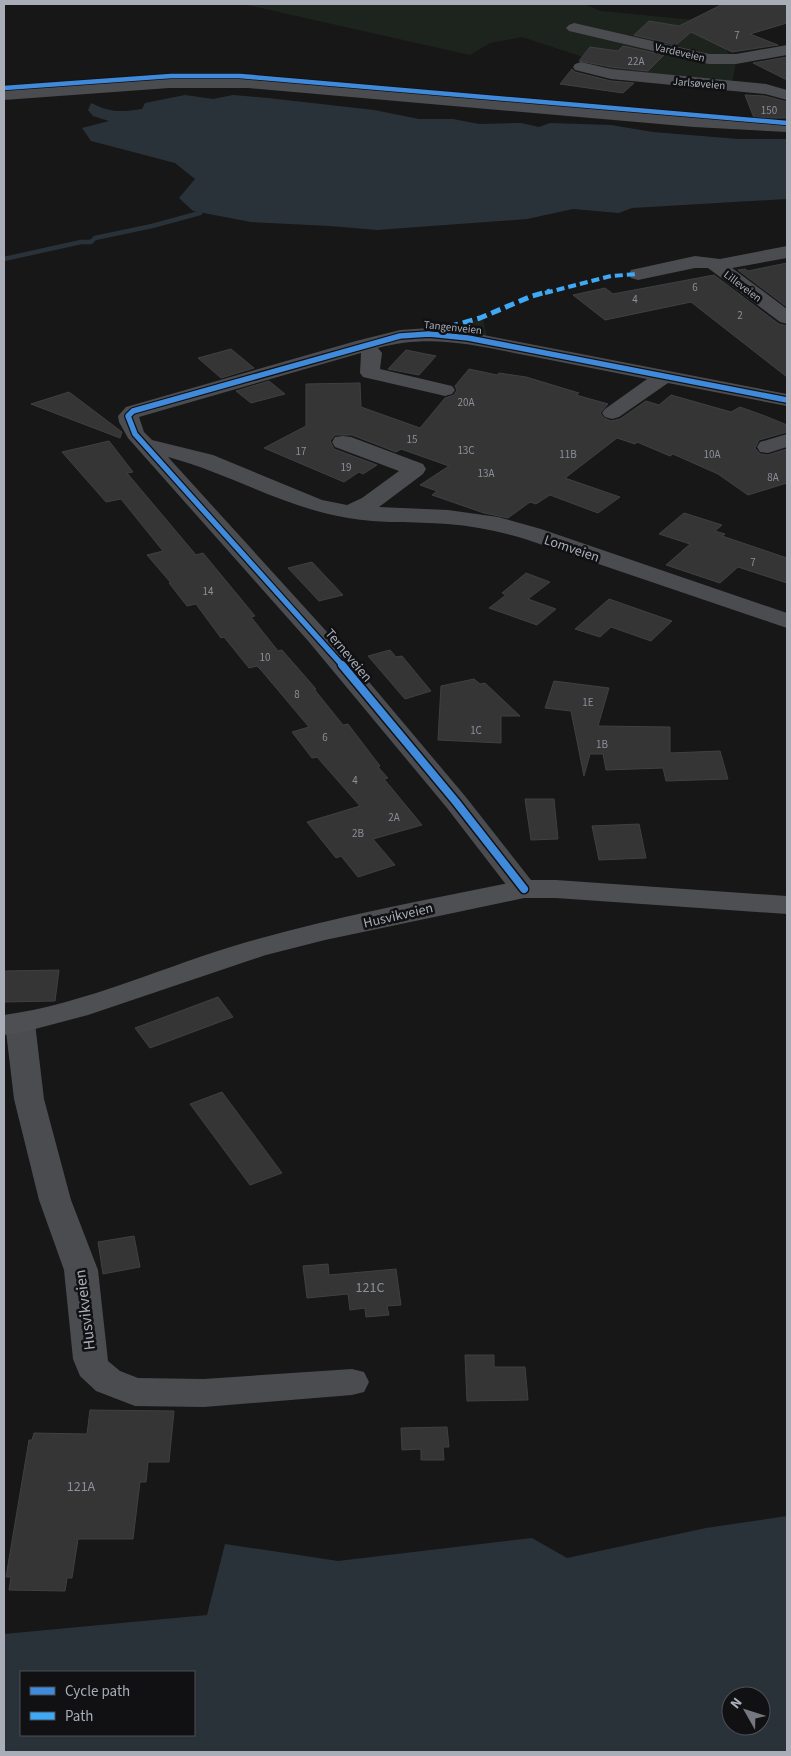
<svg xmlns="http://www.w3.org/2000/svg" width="791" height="1756" viewBox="0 0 791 1756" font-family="'Source Sans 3',sans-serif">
	<rect width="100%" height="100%" fill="#171717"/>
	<!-- green -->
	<path fill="#1d241e" d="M243,4H584L601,11L694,20L772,21V28L746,29L713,34L736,62L732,84L610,69L577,55L522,37L490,43L470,55Z
		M483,318L487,338L440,330Z"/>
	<!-- water -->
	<path fill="#2a3239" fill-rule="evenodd" d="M185,95L213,99L233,95L268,98L374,110L419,119H453L479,124L521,123L539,127L550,123L611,125L653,132L738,139H787V199L632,208L619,213L573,209L527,219L377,230L330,226L251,222L193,211L179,198L195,179L175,163L91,141L82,128L109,121L93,116L88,110L91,103C111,113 121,112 142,109L145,103Z
		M787,1516V1752H4V1634L207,1615L225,1544L338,1561L532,1538L567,1558L706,1528ZM21,1672H194V1735H21ZM731,1696H761V1726H731Z"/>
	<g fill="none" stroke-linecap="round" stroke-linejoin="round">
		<!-- stream -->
		<path stroke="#2a3239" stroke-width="4.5" d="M4,259L81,242H91L95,238L152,226L200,213"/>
	</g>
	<!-- building -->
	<path fill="#353536" stroke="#3f4043" d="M723,4H787V23L750,34L778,45L732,52L691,32L676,45L634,35L649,21L679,26Z
		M623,46L664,55L648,71L611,67L579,61L590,47L618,51Z
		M787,57V80L753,63Z
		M572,69L575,72L611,81L634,83L623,93L560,84Z
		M745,95L765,96L787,102V118H754Z
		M787,263V307L738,270L745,269L748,271Z
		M714,275L779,324L787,326V377L691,302L605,320L573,295L605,288L613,294Z
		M231,349L254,368L221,378L198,358Z
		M406,350L436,356L419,375L388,369Z
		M469,369L497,375L499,373L526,377L579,393L576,395L608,404L600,413L604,418L611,421L620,419L646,401L659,405L671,395L731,412L740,407L765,416L787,425V432L759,440L755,448L760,454L768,455L787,449V483L748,495L718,474L673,454L670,456L637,442L635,444L617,438L565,478L620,497L598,513L550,495L536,504L530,502L508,518L484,513L432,495L437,491L420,485L449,466L401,449L396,452L352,435H335L330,441L334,449L377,465L363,474L359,472L344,482L264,448L306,426V384L360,383L361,407L420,428L445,398L454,395L457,390L455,386Z
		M269,381L285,394L251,403L236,391Z
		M69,392L122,432L120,438L31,404Z
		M109,441L133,472L127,473L196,555L203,553L255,616L251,617L278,651L282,650L289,658L316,689H314L343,725L348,724L380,766L378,767L388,778L384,779L422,825L373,839L395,865L358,877L341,856L336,858L307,822L360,806L317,757L312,758L292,732L309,727L261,670L257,666L249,668L224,637L221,638L196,604L187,606L169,583H171L147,555L163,551L121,499L106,502L62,452Z
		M684,513L722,525L715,531L725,534L722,536L787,558V583L738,567L720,583L666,565L690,544L659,534Z
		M312,562L343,595L319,601L288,568Z
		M526,573L550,582L528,599L556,609L537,625L489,608L506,595L502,593Z
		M609,599L672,621L651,641L611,627L600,637L575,629Z
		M390,650L396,657L402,656L431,691L405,699L368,656Z
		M474,679L480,684L485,683L520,716H501V743L438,740L441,686Z
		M554,681L609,688L598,726L670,727V753L720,751L728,779L666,781L663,768L606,770L603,754H590L584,776L571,711L545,708Z
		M525,799H554L558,839L531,840Z
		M639,824L646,858L599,860L592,826Z
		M59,970L55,1001L4,1002V971Z
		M218,997L233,1017L150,1048L135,1028Z
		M222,1092L282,1173L250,1185L190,1104Z
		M134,1236L140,1267L103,1274L98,1242Z
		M328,1264L329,1275L396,1269L401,1305L387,1306L389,1315L366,1317L365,1308L350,1310L348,1294L307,1298L303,1266Z
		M465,1355H494V1367H525L528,1400L467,1401Z
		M90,1410L174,1411L169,1462H148L146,1482H140L133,1539H78L72,1578H67L65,1591L9,1590L11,1577H6L29,1440H32L34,1433L87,1434Z
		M447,1427L449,1447H443L444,1460H421V1449L402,1450L401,1428Z"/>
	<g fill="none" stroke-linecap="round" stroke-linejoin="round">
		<!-- minor -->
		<path fill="#4b4c50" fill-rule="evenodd" d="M574,23L709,54H736L787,45V55L736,64H709L569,31L566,28L569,25Z
			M581,62L611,69L766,84L787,90V100L765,94L611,79L575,70L573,67L575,64Z
			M169,78H248L694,117L787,122V132L694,127L248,88H169L4,100V90Z
			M787,246V258L732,268L787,309V324L780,322L708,268H695L638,280L631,278L629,274L631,270L695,256L720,259Z
			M429,328L468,332L787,394V406L668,383L619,417L612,419L605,417L602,413L605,409L647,379C608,371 569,364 530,356C477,346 432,333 378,348L382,353L380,369L452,386L455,390L452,394L445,396L363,377L360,373L361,353L139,417L144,432L152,440L213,455L322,500L347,505L362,498L399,471L335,447L332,442L335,437L343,436L351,437L423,464L426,469L423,474L379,507L448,510L498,517L541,529L787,613V628L525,539C499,531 474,526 447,524C414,521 380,524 348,518C285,508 229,473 168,457L327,632L465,796L538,889L534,895L524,898L514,895L447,808L309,642L128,438L119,422L118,416L126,407L356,341L400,330Z
			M787,434V447L768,453L760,452L757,447L760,442Z
			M20,1013L30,1016L35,1023L44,1099L71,1200L98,1270L108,1361L120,1371L138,1378L204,1379L352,1369L364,1372L369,1382L364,1392L352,1395L204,1407L135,1406L96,1391L80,1376L73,1359L64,1270L39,1200L14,1099L5,1023L10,1016Z"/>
		<!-- major -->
		<path fill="#4d4f52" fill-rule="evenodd" d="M524,880H556L787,896V914L556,898H524L325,940L266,955L88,1015L20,1033L4,1035V1015C85,1004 167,965 247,942C338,916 431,899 524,880Z"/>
		<!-- quiet-far1 -->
		<path stroke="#3fa9f5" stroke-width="4" stroke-dasharray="8 4" stroke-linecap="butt" d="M545,293L611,276L638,274"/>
		<!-- quiet -->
		<path stroke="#3fa9f5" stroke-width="5" stroke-dasharray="10 5" stroke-linecap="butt" d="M434,331L480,318L532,296L550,291"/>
		<defs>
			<path id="cycleway-far2" d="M4,88L171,76H240L787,123"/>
			<path id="cycleway-far1" d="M343,666L135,434L128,416L133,411L400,336L429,334L468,338L787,400"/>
			<path id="cycleway" d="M342,665L456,802L524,889"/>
		</defs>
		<!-- cycleway-far2 casing -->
		<use href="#cycleway-far2" stroke="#111113" stroke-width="6"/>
		<!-- cycleway-far1 casing -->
		<use href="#cycleway-far1" stroke="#111113" stroke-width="8"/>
		<!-- cycleway casing -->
		<use href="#cycleway" stroke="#111113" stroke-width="11"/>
		<!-- cycleway-far2 -->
		<use href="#cycleway-far2" stroke="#408adc" stroke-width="4.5"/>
		<!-- cycleway-far1 -->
		<use href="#cycleway-far1" stroke="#408adc" stroke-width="5.5"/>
		<!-- cycleway -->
		<use href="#cycleway" stroke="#408adc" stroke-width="8"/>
	</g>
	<g text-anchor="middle" stroke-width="5" stroke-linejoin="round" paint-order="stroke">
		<!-- number labels -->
		<g font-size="11" fill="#8b8f98">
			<text x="737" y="39">7</text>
			<text x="636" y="65">22A</text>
			<text x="769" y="114">150</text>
			<text x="695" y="291">6</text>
			<text x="635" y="303">4</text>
			<text x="740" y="319">2</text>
			<text x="466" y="406">20A</text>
			<text x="412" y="443">15</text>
			<text x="466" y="454">13C</text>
			<text x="301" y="455">17</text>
			<text x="568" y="458">11B</text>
			<text x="712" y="458">10A</text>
			<text x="346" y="471">19</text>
			<text x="486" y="477">13A</text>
			<text x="773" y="481">8A</text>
			<text x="753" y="566">7</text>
			<text x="208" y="595">14</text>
			<text x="265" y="661">10</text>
			<text x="297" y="698">8</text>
			<text x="588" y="706">1E</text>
			<text x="476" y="734">1C</text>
			<text x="325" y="741">6</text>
			<text x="602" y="748">1B</text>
			<text x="355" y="784">4</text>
			<text x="394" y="821">2A</text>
			<text x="358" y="837">2B</text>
		</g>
		<!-- far-street labels -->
		<g font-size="11" fill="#a8adb8" stroke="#111113">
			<text transform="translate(680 52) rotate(13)" y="4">Vardeveien</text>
			<text transform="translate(699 83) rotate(5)" y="4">Jarlsøveien</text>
			<text transform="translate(743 286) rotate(37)" y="4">Lilleveien</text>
			<text transform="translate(453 327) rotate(6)" y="4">Tangenveien</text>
		</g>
		<!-- street labels -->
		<g font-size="14" fill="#a8adb8" stroke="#111113">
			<text transform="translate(572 548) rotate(19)" y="5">Lomveien</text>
			<text transform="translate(349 655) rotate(50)" y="5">Terneveien</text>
			<text transform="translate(398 915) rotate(-13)" y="5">Husvikveien</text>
		</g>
		<!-- near-number labels -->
		<g font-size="14" fill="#8b8f98">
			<text x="370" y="1292">121C</text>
			<text x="81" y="1491">121A</text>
		</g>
		<!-- near-street labels -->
		<g font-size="16" fill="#a8adb8" stroke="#111113">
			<text transform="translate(84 1310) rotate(-97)" y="6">Husvikveien</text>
		</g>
	</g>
	<!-- border -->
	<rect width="791" height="1756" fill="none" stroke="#a8adb8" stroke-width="10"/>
	<!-- legend -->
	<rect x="20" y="1671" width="175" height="65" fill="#111113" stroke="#4d4f55"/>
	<rect x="30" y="1687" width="25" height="8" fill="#408adc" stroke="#4d4f55"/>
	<text x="65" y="1696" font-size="15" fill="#a8adb8">Cycle path</text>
	<rect x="30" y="1712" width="25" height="8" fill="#3fa9f5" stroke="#4d4f55"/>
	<text x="65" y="1721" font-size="15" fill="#a8adb8">Path</text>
	<!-- north arrow -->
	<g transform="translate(746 1711) rotate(309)"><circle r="24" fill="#111113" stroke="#4d4f55"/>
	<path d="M0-4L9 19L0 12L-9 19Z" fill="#757880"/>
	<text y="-8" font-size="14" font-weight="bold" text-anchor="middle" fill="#a8adb8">N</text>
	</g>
</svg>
